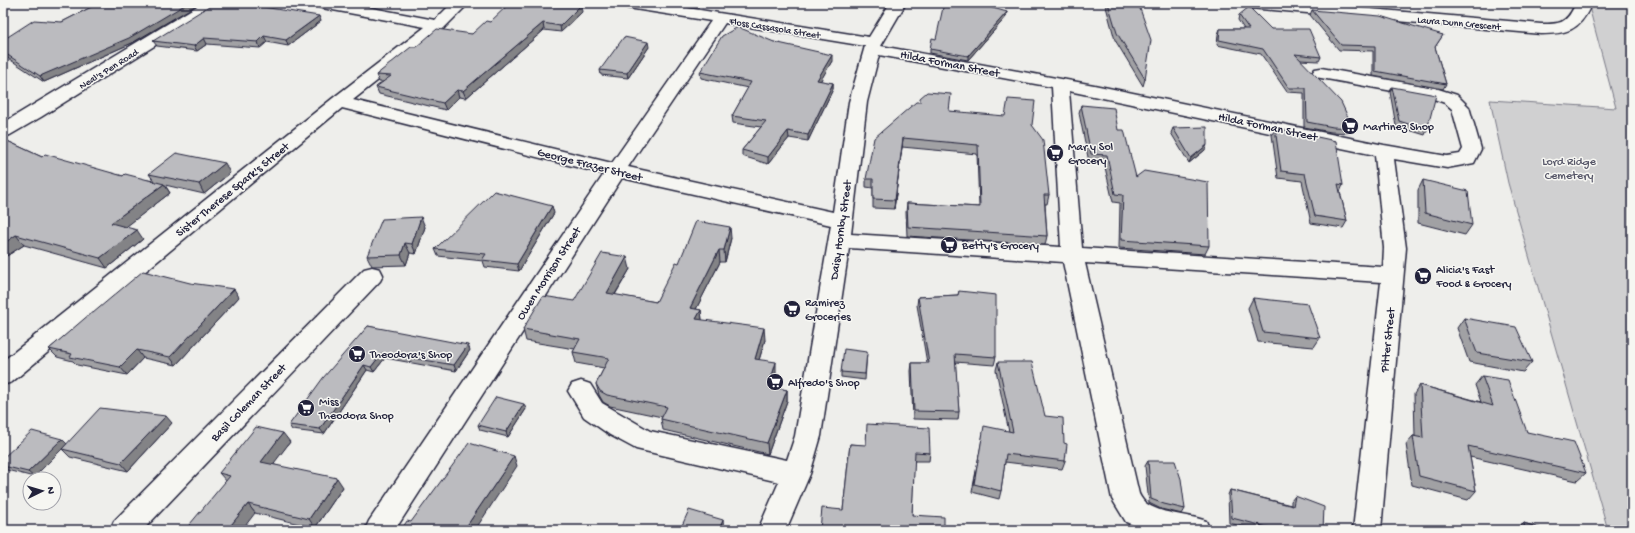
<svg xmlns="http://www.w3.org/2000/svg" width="1635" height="533" viewBox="0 0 1635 533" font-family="'Gochi Hand',sans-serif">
	<rect width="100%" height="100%" fill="#eeeeeb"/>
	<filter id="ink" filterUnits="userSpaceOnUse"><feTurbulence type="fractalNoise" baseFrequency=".025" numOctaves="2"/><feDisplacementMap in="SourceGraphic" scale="8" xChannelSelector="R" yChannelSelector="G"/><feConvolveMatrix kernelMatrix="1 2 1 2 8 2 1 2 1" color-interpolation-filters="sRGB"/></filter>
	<g filter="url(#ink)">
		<!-- green -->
		<path fill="#d0d0d1" stroke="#797986" d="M1588,3H1632V530H1608L1508,183L1490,100L1616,108Z"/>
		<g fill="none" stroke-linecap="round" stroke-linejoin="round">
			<defs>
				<path id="minor" d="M202,3H221L218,6L41,117L10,135L3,137V123Z
					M314,3H346L435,20L452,3H469L444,28L353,100L612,163L711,21L628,8L623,6L620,3H656L869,37L890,3H906L881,46L1094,85L1384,145L1447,156L1460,154L1463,149L1452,109L1445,103L1431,98L1321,78L1315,77L1312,73L1315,69L1321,68L1435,88L1457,95L1469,107L1481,149L1474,163L1447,168L1394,159L1406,248L1381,530H1353L1381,282L1085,263L1139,494C1141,498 1144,502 1147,504C1164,515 1188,514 1206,521L1210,530H1145L1126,522L1112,499L1063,262L849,248L821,436L810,474L786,530H758L779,482L636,449L610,435L584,417L568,391L572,384L581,381L590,384L602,403L650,431L787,460L795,436L831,225L622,178L395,530H365L369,521L604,174L342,108L12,382L3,385V361L333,98L425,27L322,8L317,6ZM725,23L865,46L849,102L833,212L628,167ZM879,55L1052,87L1061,247L851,234L867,102ZM1069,91L1375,155L1384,248L1383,267L1082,248Z
					M1242,3H1302L1541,24C1559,24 1566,24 1574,7L1572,3H1588L1590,7C1579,31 1566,34 1541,34L1250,8L1245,6Z
					M372,267L380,269L383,275L380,281L143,530H110L114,521L364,269Z"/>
			</defs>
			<!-- minor casing -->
			<use href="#minor" stroke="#22223b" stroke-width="3"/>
			<!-- minor -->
			<use href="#minor" fill="#f6f6f2" fill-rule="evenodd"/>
		</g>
		<!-- wall -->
		<path fill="#a1a1a4" stroke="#22223b" d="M99,3H200L132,43L44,82L3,55V40L62,22Z
			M720,3H745L741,7Z
			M1105,3H1138L1145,79L1143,86L1115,40Z
			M1312,10L1443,35L1435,47L1446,84L1443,89L1373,76V51L1339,50L1310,15Z
			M582,12L561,32L544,30L466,98L459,97L446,110L379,94L376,87L383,82H379L376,75L416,47L472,34L490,22Z
			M1007,12L1006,17L968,60L930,53V49L936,39Z
			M1239,15L1271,29L1321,57L1319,61L1300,60L1353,128L1350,133L1331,132L1304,127V93L1287,92L1261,54L1217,45L1218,34L1220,29H1244L1238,20Z
			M321,21L288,46L267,42L260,48L207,44L197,51L157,46L153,41Z
			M774,42L832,61L820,81L833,83V89L808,141L789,138L768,164L742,156V150L761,127L733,123L732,116L748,88L701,78L700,72Z
			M649,47L628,78L601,75L600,70Z
			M1392,87L1427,130L1425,135L1396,126L1390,92Z
			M920,102L949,111L1032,125L1049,195L1047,204H1045L1047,236L1045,245L907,236L906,212L907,203L979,207L977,154L902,147L894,209L873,208V188L866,187V179Z
			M1081,105L1118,130L1136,177L1209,246L1205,254L1119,248L1120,203L1113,202L1104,163L1089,162L1079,113Z
			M1173,128L1205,150L1189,163L1171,133Z
			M1275,128L1343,185L1340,192L1347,221L1343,228L1311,223L1302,181L1278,178L1272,135Z
			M3,139L42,157L123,176L154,181L149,174L230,173L204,194L165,185L170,193L125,227L143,239L107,268L24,245L5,257L3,256Z
			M1423,180L1472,225L1465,235L1418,223V190Z
			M554,213L519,271L485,267L483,261L438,256L435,249Z
			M425,227L416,254L410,253L406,265L372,266L367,256Z
			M731,238L725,262H720L696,309L701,310L702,320L765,340L759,360L776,373L773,387L787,390V401L768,454L663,430L661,419L662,417L610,406L603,402L599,395L596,384L604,368L576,363L573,352L575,349L526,341L523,329L574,301L630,269L615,295L656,302L679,263Z
			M959,291L996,357L994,365L955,362L959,412L958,420L913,419L911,371L912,363H927L917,305L918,297L958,295Z
			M239,297L176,365L143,358L127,375L77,365L73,361L57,357L49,349L93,313Z
			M1253,298L1320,338L1314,347L1258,342L1248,308Z
			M1464,318L1532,362L1523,372L1469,362L1457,328Z
			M368,326L470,350L456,371L385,358L374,372L367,370L324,434L292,430L289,425Z
			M867,352L865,380L841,377V372Z
			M998,362L1045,416L1065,461L1062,469L1005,462L1001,491L999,499L972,492L983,434L1009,432L996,370Z
			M1482,376L1527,432L1586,473L1577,481L1470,457L1476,491L1468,500L1412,485L1406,444L1413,436H1415L1414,394L1420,385L1481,402L1475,385Z
			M526,409L508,437L480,430L478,425Z
			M172,423L128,471L70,457L62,449Z
			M290,442L272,464L343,487L315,528L255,513L219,473Z
			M67,444L34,477L3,469V458Z
			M850,444L930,453L929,461H914L912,515L843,510Z
			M1148,461L1185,509L1182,514L1161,509L1149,503L1145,466Z
			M1230,490L1291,505V501L1295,496L1323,530H1258L1229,523L1228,495Z
			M1524,523L1545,530H1517Z"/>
		<!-- shaded-wall -->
		<path fill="#838386" stroke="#22223b" d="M188,3H200L132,43L44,82L40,76Z
			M740,3H745L741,7Z
			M581,5L582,12L561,32L560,26Z
			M1007,12L1006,17L968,60V56Z
			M319,16L321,21L288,46L286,40Z
			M543,23L544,30L466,98L463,91Z
			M264,36L267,42L260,48L258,42Z
			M204,38L207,44L197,51L194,46Z
			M648,42L649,47L628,78L627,73Z
			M832,55V61L817,87V80Z
			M833,83V89L808,141V135Z
			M457,90L459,97L446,110L443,103Z
			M788,131L789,138L768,164V157Z
			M903,138L902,147L894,209L895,200Z
			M1207,145L1205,150L1189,163L1191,158Z
			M225,163L230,173L204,194L199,184Z
			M164,184L170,193L118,233L111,223Z
			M552,206L554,213L519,271L517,264Z
			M421,217L425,227L416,254L412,244Z
			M730,227L731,238L725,262L724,250Z
			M137,230L143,239L107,268L100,258Z
			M16,235L24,245L5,257L3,255V244Z
			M405,243L410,253L406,265L401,255Z
			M719,250L720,262L691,319L690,308Z
			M627,257L630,269L609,304L607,293Z
			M234,289L239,297L176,365L170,357Z
			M701,310L702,321L696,319Z
			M764,328L765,340L756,370L755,359Z
			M468,345L470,350L456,371L454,365Z
			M137,350L143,358L127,375L120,367Z
			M382,353L385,358L374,372L371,367Z
			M776,362V373L770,397L769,386Z
			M364,365L367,370L324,434L320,429Z
			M787,390V401L768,454L767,443Z
			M524,404L526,409L508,437L506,432Z
			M166,416L172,423L128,471L121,463Z
			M283,433L290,442L268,471L261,462Z
			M62,439L67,444L34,477L28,472Z
			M514,456L517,466L475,530H464Z
			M337,478L343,487L315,528L309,519Z
			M248,504L255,513L242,530H227Z
			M723,520L724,529V530H719Z"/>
		<!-- building -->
		<path fill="#bbbbbf" stroke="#22223b" d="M99,3H188L129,38L40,76L3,52V40L34,20L62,22Z
			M214,3H238L319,16L286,40L264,36L258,42L204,38L194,46L153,41Z
			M510,3H523L545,6L548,3H573L581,5L560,26L543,23L463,91L457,90L443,103L376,87L391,76L376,75L411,47H416L437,29L472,34L486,21L490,22Z
			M944,3H975L1007,12L968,56L930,49L932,38L936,39Z
			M1108,3H1138L1151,40L1145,79L1117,33Z
			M1249,7L1271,29H1309L1321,57L1295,54L1341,102L1353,128L1333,127L1307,122L1306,88H1289L1263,49L1219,40L1220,29H1249L1239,15Z
			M1312,10L1380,16L1443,35L1435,47L1446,84L1375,71V46L1341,45Z
			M738,27L774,42L832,55L817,80L833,83L808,135L788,131L768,157L742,150L766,121L732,116L751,82L700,72L722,36Z
			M624,37L648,42L627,73L600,70Z
			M1392,87L1436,95L1427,130L1399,121Z
			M927,92L951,94L949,111L1005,116L1008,99L1035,101L1032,125L1043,140L1049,195H1044L1047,236L908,227L907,203L980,207L978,145L903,138L895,200L873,199V179H866L874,138L916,102H920V98Z
			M1081,105L1114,108L1118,130H1124L1136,177L1144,171L1208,182L1209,246L1121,240L1123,195L1115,194L1107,155L1091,154Z
			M1207,127V145L1191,158L1173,128Z
			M1275,128L1336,141L1343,185L1338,184L1347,221L1315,216L1305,174L1281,171Z
			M3,139L42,157L45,154L123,176L125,174L164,184L111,223L137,230L100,258L16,235L3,244Z
			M176,153L225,163L199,184L149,174Z
			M1423,180L1468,191L1472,225L1425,213Z
			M494,191L552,206L517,264L482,260L486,254L435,249Z
			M421,217L412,244L405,243L401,255L367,256L382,219Z
			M696,221L730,227L724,250H719L690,308L701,310L696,319L764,328L755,359L776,362L769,386L787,390L767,443L661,419L667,407L607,395L600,391L596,384L609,358L573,352L580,339L523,329L543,296L574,301L602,253L627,257L607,293L656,302L676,262L679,263Z
			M143,271L190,283L234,289L170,357L137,350L120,367L70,357L72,354L49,349L91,313H93Z
			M959,291L996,295V357L955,354L959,412L914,411L912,363H929L918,297L958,295Z
			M1253,298L1308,304L1320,338L1263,332Z
			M1464,318L1516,327L1532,362L1477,353Z
			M368,326L468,345L454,365L382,353L371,367L364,365L320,429L289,425L323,378Z
			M844,349L867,352L865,374L841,372Z
			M998,362H1032L1045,416L1063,418L1064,443L1067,444L1065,461L1006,454L1001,491L974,484L984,426L1013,432Z
			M1482,376L1508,380L1527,432L1574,442L1586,473L1468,446L1476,491L1419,476L1413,436L1423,438L1420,385L1493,406Z
			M496,397L524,404L506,432L478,425Z
			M100,408L166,416L121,463L62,449Z
			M867,424L929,428L930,453L915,452L912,515L944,517V530H820L822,508L843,510L850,444L866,445Z
			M256,427L283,433L261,462L337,478L309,519L248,504L227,530H185L230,476L219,473Z
			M32,431L62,439L28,472L3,466V458Z
			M469,443L514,456L464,530H401L407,521L411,522Z
			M1148,461H1175L1181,479L1185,509L1164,504L1151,499Z
			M1230,490L1293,506L1295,496L1324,507L1323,530H1279L1232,518Z
			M689,510L723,520L719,530H680Z
			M1524,523L1545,530H1525Z"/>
	</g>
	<!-- icons -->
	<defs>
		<symbol id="supermarket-disc" viewBox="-11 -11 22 22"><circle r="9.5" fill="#22223b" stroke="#f6f6f2"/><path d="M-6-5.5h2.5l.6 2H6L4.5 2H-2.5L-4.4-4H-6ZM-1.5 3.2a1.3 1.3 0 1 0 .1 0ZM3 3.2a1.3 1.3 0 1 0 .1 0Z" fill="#fff"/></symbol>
	</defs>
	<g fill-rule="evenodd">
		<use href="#supermarket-disc" x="1340" y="116" width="20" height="20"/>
		<use href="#supermarket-disc" x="1045" y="143" width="20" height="20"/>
		<use href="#supermarket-disc" x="939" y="235" width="20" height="20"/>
		<use href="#supermarket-disc" x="1413" y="266" width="20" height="20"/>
		<use href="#supermarket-disc" x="782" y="299" width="20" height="20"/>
		<use href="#supermarket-disc" x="347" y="344" width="20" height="20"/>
		<use href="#supermarket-disc" x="765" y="372" width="20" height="20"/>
		<use href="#supermarket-disc" x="296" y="398" width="20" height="20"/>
	</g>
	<g text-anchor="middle" stroke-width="3" stroke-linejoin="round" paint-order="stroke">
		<!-- far-street labels -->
		<g font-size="10" fill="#22223b" stroke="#f6f6f2">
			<text transform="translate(1459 22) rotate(5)" y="4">Laura Dunn Crescent</text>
			<text transform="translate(775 27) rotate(9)" y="4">Floss Cassasola Street</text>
			<text transform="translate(108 68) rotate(-32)" y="4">Neal's Pen Road</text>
		</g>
		<!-- street labels -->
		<g font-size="12" fill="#22223b" stroke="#f6f6f2">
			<text transform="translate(950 63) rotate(11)" y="4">Hilda Forman Street</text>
			<text transform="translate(1268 126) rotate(12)" y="4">Hilda Forman Street</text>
			<text transform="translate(590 164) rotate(14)" y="4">George Frazer Street</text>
			<text transform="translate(232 189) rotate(-39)" y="4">Sister Therese Spark's Street</text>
			<text transform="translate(840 230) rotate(-82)" y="4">Daisy Hornby Street</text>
			<text transform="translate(548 273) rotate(-57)" y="4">Owen Morrison Street</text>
			<text transform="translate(1387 340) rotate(-84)" y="4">Pitter Street</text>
			<text transform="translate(248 402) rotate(-46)" y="4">Basil Coleman Street</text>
		</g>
		<!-- poi labels -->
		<g font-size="12" fill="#22223b" stroke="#f6f6f2" text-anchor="start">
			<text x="1363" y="130">Martinez Shop</text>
			<text x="1068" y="150">Mar y Sol<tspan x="1068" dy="14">Grocery</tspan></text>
			<text x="962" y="249">Betty's Grocery</text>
			<text x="1436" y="273">Alicia's Fast<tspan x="1436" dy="14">Food &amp; Grocery</tspan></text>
			<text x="805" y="306">Ramirez<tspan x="805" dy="14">Groceries</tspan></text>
			<text x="370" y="358">Theodora's Shop</text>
			<text x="788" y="386">Alfredo's Shop</text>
			<text x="319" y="405">Miss<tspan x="319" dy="14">Theodora Shop</tspan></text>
		</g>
		<!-- park labels -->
		<g font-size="12" fill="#565668" stroke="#f6f6f2">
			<text x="1569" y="165">Lord Ridge<tspan x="1569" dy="14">Cemetery</tspan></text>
		</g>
	</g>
	<!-- margin -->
	<rect width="1635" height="533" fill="none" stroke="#f6f6f2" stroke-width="16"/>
	<rect x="8" y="8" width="1619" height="517" fill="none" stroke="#22223b" stroke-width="1.5" filter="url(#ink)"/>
	<!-- north arrow -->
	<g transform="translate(42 491) rotate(85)"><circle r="19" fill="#f6f6f2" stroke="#a1a1a9"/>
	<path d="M0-3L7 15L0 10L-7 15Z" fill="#22223b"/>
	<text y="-6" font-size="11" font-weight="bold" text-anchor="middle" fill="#22223b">N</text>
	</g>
</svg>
